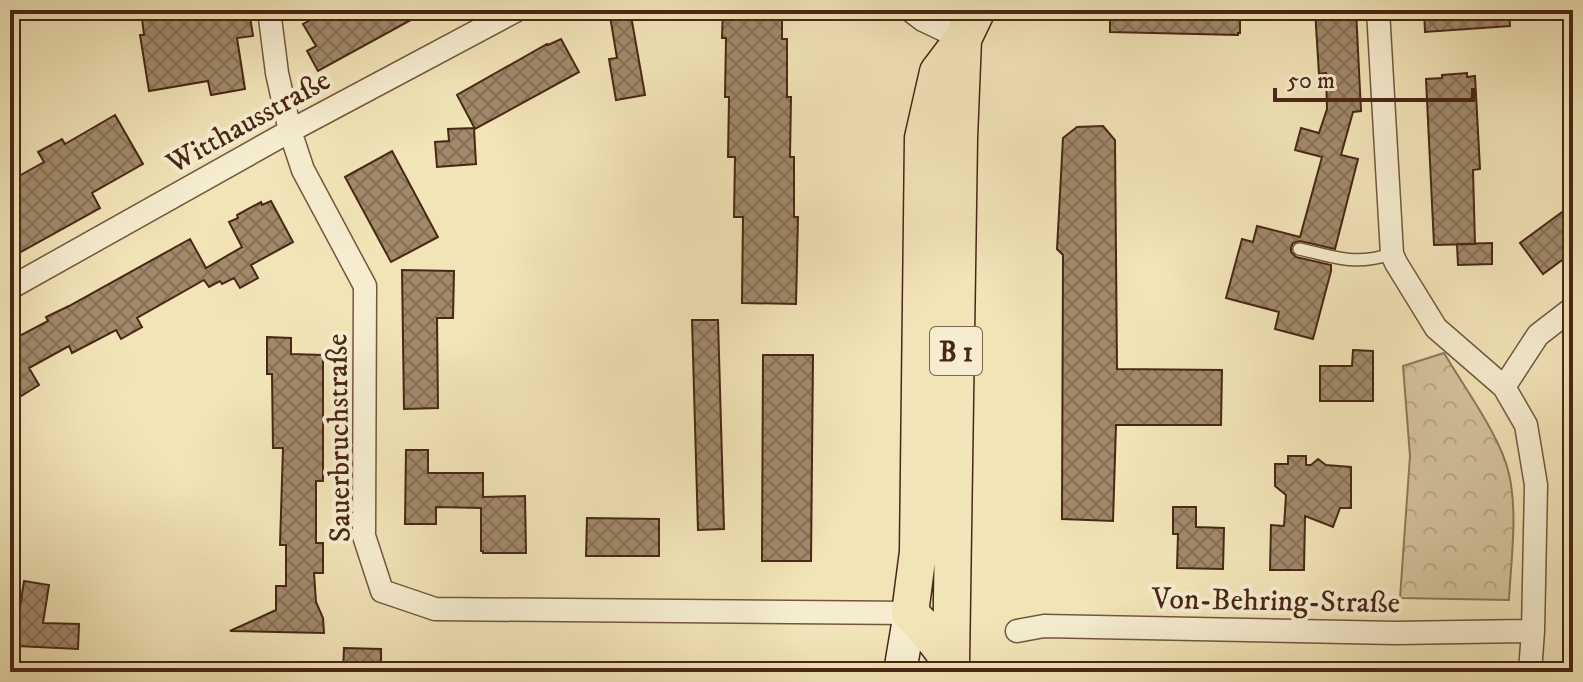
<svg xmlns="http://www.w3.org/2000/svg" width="1583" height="682" viewBox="0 0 1583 682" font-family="'IM FELL DW Pica',serif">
	<defs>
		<pattern id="forest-crowns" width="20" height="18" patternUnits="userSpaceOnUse" patternTransform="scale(2)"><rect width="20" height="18" fill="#d5c49c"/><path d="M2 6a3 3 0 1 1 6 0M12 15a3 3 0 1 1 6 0" fill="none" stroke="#b8a886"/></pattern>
		<pattern id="building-cross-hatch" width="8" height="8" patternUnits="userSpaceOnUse" patternTransform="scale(2)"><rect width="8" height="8" fill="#a1896a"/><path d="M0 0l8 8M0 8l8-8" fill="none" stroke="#857056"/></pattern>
	</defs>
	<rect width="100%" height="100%" fill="#f1e4b7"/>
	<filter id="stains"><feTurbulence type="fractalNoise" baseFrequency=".0025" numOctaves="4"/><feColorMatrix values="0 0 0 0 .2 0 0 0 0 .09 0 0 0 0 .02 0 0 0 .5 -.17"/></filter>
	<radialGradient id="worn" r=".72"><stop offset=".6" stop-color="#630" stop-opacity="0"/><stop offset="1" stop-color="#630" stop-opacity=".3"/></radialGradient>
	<!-- forest -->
	<path fill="url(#forest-crowns)" stroke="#907559" stroke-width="2" d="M1444,353C1464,387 1501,437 1509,474C1518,514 1511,559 1509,600L1400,598L1410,456L1403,366Z"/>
	<!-- building -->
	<path fill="url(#building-cross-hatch)" stroke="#4a2616" stroke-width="2" d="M141,10H249L253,36L237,38L245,89L211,95L208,81L149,91L140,35H144Z
		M328,10H429L318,71L307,51L316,46L303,24Z
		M609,10H630L645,95L616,100L609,59L617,58Z
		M723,10H782V39H787V97H791L790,157H794V217H798L796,304L742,303L743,217H734L735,157H728L729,97H725L726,38H722Z
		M1110,10H1240V33H1238V35L1110,32Z
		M1315,10H1356L1361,111L1353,112L1341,155L1358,159L1335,249L1300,241L1293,243L1291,248V252L1296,257L1331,265V271L1313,339L1275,329L1279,312L1226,298L1242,239L1253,242L1257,226L1300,237L1322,157L1295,150L1301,128L1319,133L1327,109L1326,73L1319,74Z
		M1424,10H1509L1510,26L1425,32Z
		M561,39L579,72L475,129L457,95L547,44L548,45Z
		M1467,73V77L1475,76L1480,169L1473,170L1475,244L1434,245L1426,79L1442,78V75Z
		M115,115L143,164L92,193L100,208L10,258V181L44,162L38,152L62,139L65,144Z
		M1103,126L1115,140L1117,369L1222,370L1221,425H1116L1113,521L1062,519L1063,255L1057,249L1063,138L1077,127Z
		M474,128L476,164L437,167L435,142L449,141L448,129Z
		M392,151L438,237L391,262L345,177Z
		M271,201L293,242L251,265L258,278L240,288L234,278L222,284L220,281L209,287L204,280L137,318L142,327L121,339L116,330L72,353L69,346L29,368L39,385L10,403V336L12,340L48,321L46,317L69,306L190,239L206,268L242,247L229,222L238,218L237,215L261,202L262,205Z
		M1573,204V252L1543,274L1520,243Z
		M1492,243V264L1458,265L1457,244Z
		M402,270L454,271L453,318H437L438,408L404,409Z
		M692,320H718L724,529L698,530Z
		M267,337L291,338V354L323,355V481H316V543H323V573H314L316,602L323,618L324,633L230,631L276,610V586H286V545H280L283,448H273L272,374H267Z
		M1353,350L1373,351V401H1320V366H1352Z
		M763,355H813L811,561H762Z
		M406,450H428V473H483V497L525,496L526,553H483V551H481V508L436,507V524H405Z
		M1288,456H1306V465H1311L1318,459L1326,465L1351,467V508H1340L1333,527L1305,516L1304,570H1270L1271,525L1284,526L1286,495L1275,486V464H1288Z
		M1173,507H1196V527L1224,528L1223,569L1177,568L1178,534H1173Z
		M587,518L659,519V556H586Z
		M24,581L49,585L43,623L79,624L78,649L17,646L18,620Z
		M344,648L381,649V672H343Z"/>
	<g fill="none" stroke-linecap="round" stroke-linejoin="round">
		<defs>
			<path id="lane" d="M1299,249C1337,257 1353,266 1392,254"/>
			<path id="street" d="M269,10L277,73L290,131L303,170L365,286L364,536L382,591L435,609L910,613
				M910,10L923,20L963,39
				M1378,10L1392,254L1396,263L1436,328L1504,387L1526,425L1536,485L1533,631L1530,672
				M10,288L290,131L517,10
				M1504,387L1538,335L1573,308
				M1017,631L1044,626L1396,633L1533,631"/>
			<path id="secondary" d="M900,672L910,613"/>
			<path id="primary" d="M951,663L959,138L963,39
				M954,672C946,650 926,630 910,613L918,552L923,138L938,72L963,39L977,10"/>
		</defs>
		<!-- lane casing -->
		<use href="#lane" stroke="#74563e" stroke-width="14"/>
		<!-- street casing -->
		<use href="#street" stroke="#74563e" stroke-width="25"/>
		<!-- secondary casing -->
		<use href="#secondary" stroke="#4a2616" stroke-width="35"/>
		<!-- primary casing -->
		<use href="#primary" stroke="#4a2616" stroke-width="39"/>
		<!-- lane -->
		<use href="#lane" stroke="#f6edd0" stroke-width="11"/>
		<!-- street -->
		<use href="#street" stroke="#f6edd0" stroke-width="22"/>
		<!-- secondary -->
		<use href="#secondary" stroke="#f6edd0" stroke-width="32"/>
		<!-- primary -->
		<use href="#primary" stroke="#f1e4b7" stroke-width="36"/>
	</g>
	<g text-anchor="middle" stroke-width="8" stroke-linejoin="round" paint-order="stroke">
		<!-- shield labels -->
		<rect fill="#f6edd0" stroke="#7e624e" stroke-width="2" x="930" y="327" width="52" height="48" rx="6"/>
		<g font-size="28" font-weight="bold" fill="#4a2616">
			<text x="956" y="361">B 1</text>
		</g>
		<!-- street labels -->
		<g font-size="30" fill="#4a2616" stroke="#f6edd0">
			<text transform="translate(248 121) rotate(-29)" y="10">Witthausstraße</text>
			<text transform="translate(338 438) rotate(-91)" y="10">Sauerbruchstraße</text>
			<text transform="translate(1276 600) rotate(1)" y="10">Von-Behring-Straße</text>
		</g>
	</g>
	<!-- margin -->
	<rect width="1583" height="682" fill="none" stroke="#f1e4b7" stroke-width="40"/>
	<rect x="12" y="12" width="1559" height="658" fill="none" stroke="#4a2616" stroke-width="4"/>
	<rect x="20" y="20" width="1543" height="642" fill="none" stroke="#4a2616" stroke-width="2"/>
	<!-- scale -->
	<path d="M1275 88v12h198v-12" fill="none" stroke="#4a2616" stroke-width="4"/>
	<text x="1287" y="88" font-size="24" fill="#4a2616" stroke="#f6edd0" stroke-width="6" paint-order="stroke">50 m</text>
	<rect width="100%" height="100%" filter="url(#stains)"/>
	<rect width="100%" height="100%" fill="url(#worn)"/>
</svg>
